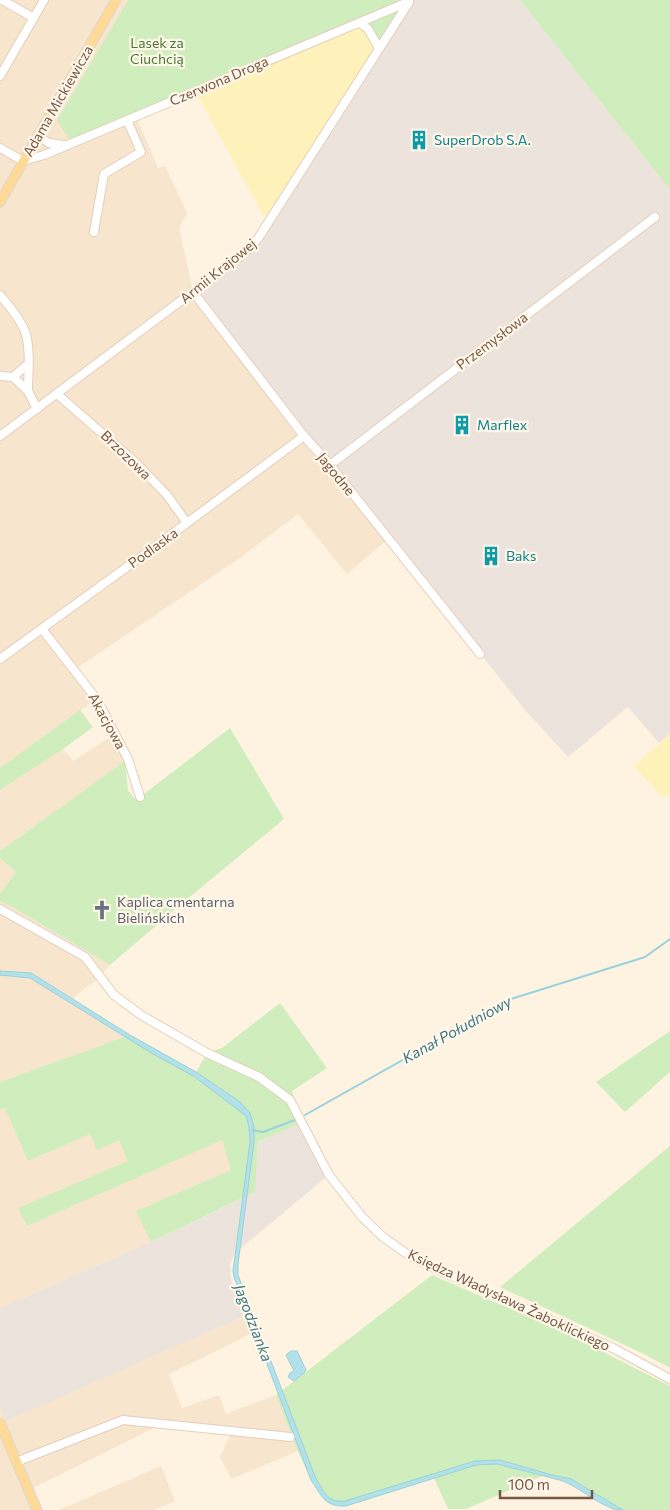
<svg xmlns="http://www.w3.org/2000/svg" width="670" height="1510" viewBox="0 0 670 1510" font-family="Commissioner,sans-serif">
	<rect width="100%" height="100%" fill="#fef3e0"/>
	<!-- residential -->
	<path fill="#f7e5ce" d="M0,0H128L57,120L136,116L158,168L165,166L187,213L179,228L193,292L388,539L347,574L298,514L237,560L71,672L94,701L0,768Z
		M115,734L128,759L0,851V790L63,749L73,761Z
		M0,858L16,872L0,894Z
		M0,901L14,908L110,965L99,978L76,995L74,999L130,1035L0,1082Z
		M5,1108L90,1134L119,1140L129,1161L19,1208L27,1226L222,1139L231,1170L137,1211L151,1242L0,1308V1110Z
		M245,1316L251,1334L169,1374L182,1408L219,1395L226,1414L276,1395L298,1451L231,1479L220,1457L231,1434L154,1428L29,1490L37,1510H0V1407L6,1420Z
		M161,1466L175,1501L154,1510H59Z"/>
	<!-- industrial -->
	<path fill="#ece4dc" d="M414,0H520L670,190V734L659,743L628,707L568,757L525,710L193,292L246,252L409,2Z
		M302,1122L329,1175L235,1253L230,1264L231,1279L245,1316L6,1421L0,1407V1308L151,1242L254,1193L258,1142Z"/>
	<!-- green -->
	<path fill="#d0edbe" d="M128,0H414L409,2L379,48L368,29L127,120L69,139L57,120Z
		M520,0H670V190Z
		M80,710L93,727L63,749L0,790V768Z
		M230,728L284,819L180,905L110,965L14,908L0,901V894L16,872L0,858V851L125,761L128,791L136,800Z
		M280,1003L327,1068L292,1091L302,1122L258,1142L255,1192L151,1242L136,1211L231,1170L222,1140L27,1226L18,1208L128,1161L119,1140L97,1150L90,1134L28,1161L5,1108L0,1110V1082L130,1035L196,1072L207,1053L222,1048Z
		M670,1031V1072L625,1112L596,1082Z
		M670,1146V1368L642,1353L500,1287Z
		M432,1275L564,1332L670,1386V1510H613L569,1483L542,1476L466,1509H448L434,1478L346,1506C339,1506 334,1507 328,1503C311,1492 285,1417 276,1395Z"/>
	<!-- sand -->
	<path fill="#fff1ba" d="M360,23L379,48L270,219L262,213L195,91Z
		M670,734V794L663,798L634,766Z"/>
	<!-- water -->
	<path fill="#b3e1e9" stroke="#99d1dc" d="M0,971L31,973L130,1035L196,1072L240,1102L250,1113L254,1127V1142L238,1264V1275L316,1479C325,1492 327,1503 345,1501L475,1461L500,1460L552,1475L571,1479L623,1510C602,1510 581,1487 560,1480L497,1464L476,1465L346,1506C325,1507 322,1496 311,1480L234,1277L233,1271L250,1142L249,1127L246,1116L195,1077L153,1054L30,978L0,975Z
		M291,1351H297L306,1370L304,1373L294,1381L288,1377L290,1373L294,1371L286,1355Z"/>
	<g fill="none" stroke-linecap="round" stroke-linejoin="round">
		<!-- stream -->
		<path stroke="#99d1dc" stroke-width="2" d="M305,1115L511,999L645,957L670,939
			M253,1130L263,1132L295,1120"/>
		<defs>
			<path id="minor" d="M2,0L34,18
				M360,23L368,29L379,48
				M0,76L44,0
				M38,136L49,143L64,145
				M0,148L23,161L44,155L408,2
				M94,232L104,174L141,152L127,120
				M193,292L304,436L330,465L480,654
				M0,295C9,306 19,317 25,331C31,350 28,372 28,391
				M0,376L13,377L28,391L37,409
				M13,377L28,364
				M57,394L135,462L167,495L187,523
				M0,436L246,252L259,237L409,2
				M330,465L655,217
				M42,629L98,701L128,759L140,797
				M0,659L160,543L304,436
				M0,909L85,957L114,995L141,1015L207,1053L259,1077L290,1100L329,1175L363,1218L383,1237L410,1256L438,1270L613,1348L670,1379
				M16,1462L123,1420L290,1437"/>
			<path id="major" d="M0,202L116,0
				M0,1423L37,1510"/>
		</defs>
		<!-- minor casing -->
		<use href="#minor" stroke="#e3cfbb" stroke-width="10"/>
		<!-- major casing -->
		<use href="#major" stroke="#ded7d2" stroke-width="11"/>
		<!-- minor -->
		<use href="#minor" stroke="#fff" stroke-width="8"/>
		<!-- major -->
		<use href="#major" stroke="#ffda97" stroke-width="9"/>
	</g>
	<!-- icons -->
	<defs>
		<symbol id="building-bare" viewBox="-9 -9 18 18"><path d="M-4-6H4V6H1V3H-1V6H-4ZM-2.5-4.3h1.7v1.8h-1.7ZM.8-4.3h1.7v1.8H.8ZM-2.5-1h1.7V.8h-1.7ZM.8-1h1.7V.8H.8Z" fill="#0f9aa8" stroke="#fff7e9" stroke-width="2.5" paint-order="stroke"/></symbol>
		<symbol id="church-bare" viewBox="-9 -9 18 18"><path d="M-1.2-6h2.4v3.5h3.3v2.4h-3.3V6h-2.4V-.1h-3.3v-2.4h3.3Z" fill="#6b7280" stroke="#fff7e9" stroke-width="2.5" paint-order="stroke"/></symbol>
	</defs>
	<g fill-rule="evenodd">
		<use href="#building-bare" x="405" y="126" width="28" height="28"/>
		<use href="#building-bare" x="448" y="411" width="28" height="28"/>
		<use href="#building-bare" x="477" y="542" width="28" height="28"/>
		<use href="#church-bare" x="88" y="896" width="28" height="28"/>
	</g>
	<g text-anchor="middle" stroke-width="4.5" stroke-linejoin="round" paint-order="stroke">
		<!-- park labels -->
		<g font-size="14" fill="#4c793a" stroke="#fff7e9">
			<text x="157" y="48">Lasek za<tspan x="157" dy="16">Ciuchcią</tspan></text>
		</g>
		<!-- street labels -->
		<g font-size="14" fill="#775845" stroke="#fff7e9">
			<text transform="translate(219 81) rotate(-23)" y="5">Czerwona Droga</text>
			<text transform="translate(58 101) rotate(-60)" y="5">Adama Mickiewicza</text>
			<text transform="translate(218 271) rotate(-39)" y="5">Armii Krajowej</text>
			<text transform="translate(492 341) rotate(-37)" y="5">Przemysłowa</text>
			<text transform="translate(126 455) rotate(44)" y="5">Brzozowa</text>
			<text transform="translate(336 474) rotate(51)" y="5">Jagodne</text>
			<text transform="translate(153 548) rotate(-36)" y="5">Podlaska</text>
			<text transform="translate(107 721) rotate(61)" y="5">Akacjowa</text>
			<text transform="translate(509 1300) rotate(25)" y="5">Księdza Władysława Żaboklickiego</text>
		</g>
		<!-- culture labels -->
		<g font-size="14" fill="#0d838f" stroke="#fff7e9" text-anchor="start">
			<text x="434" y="145">SuperDrob S.A.</text>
			<text x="477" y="430">Marflex</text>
			<text x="506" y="561">Baks</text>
		</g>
		<!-- worship labels -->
		<g font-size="14" fill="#5b616d" stroke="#fff7e9" text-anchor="start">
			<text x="117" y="907">Kaplica cmentarna<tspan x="117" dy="16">Bielińskich</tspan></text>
		</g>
		<!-- water labels -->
		<g font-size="15" font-style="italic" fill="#3a7886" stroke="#fff7e9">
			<text transform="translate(457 1030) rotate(-29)" y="5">Kanał Południowy</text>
			<text transform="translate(253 1323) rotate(69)" y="5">Jagodzianka</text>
		</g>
	</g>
	<!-- scale -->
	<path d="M500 1490v8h92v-8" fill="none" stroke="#775845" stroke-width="2.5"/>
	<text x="508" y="1490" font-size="15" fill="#775845" stroke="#fff7e9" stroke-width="4" paint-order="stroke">100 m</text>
</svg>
